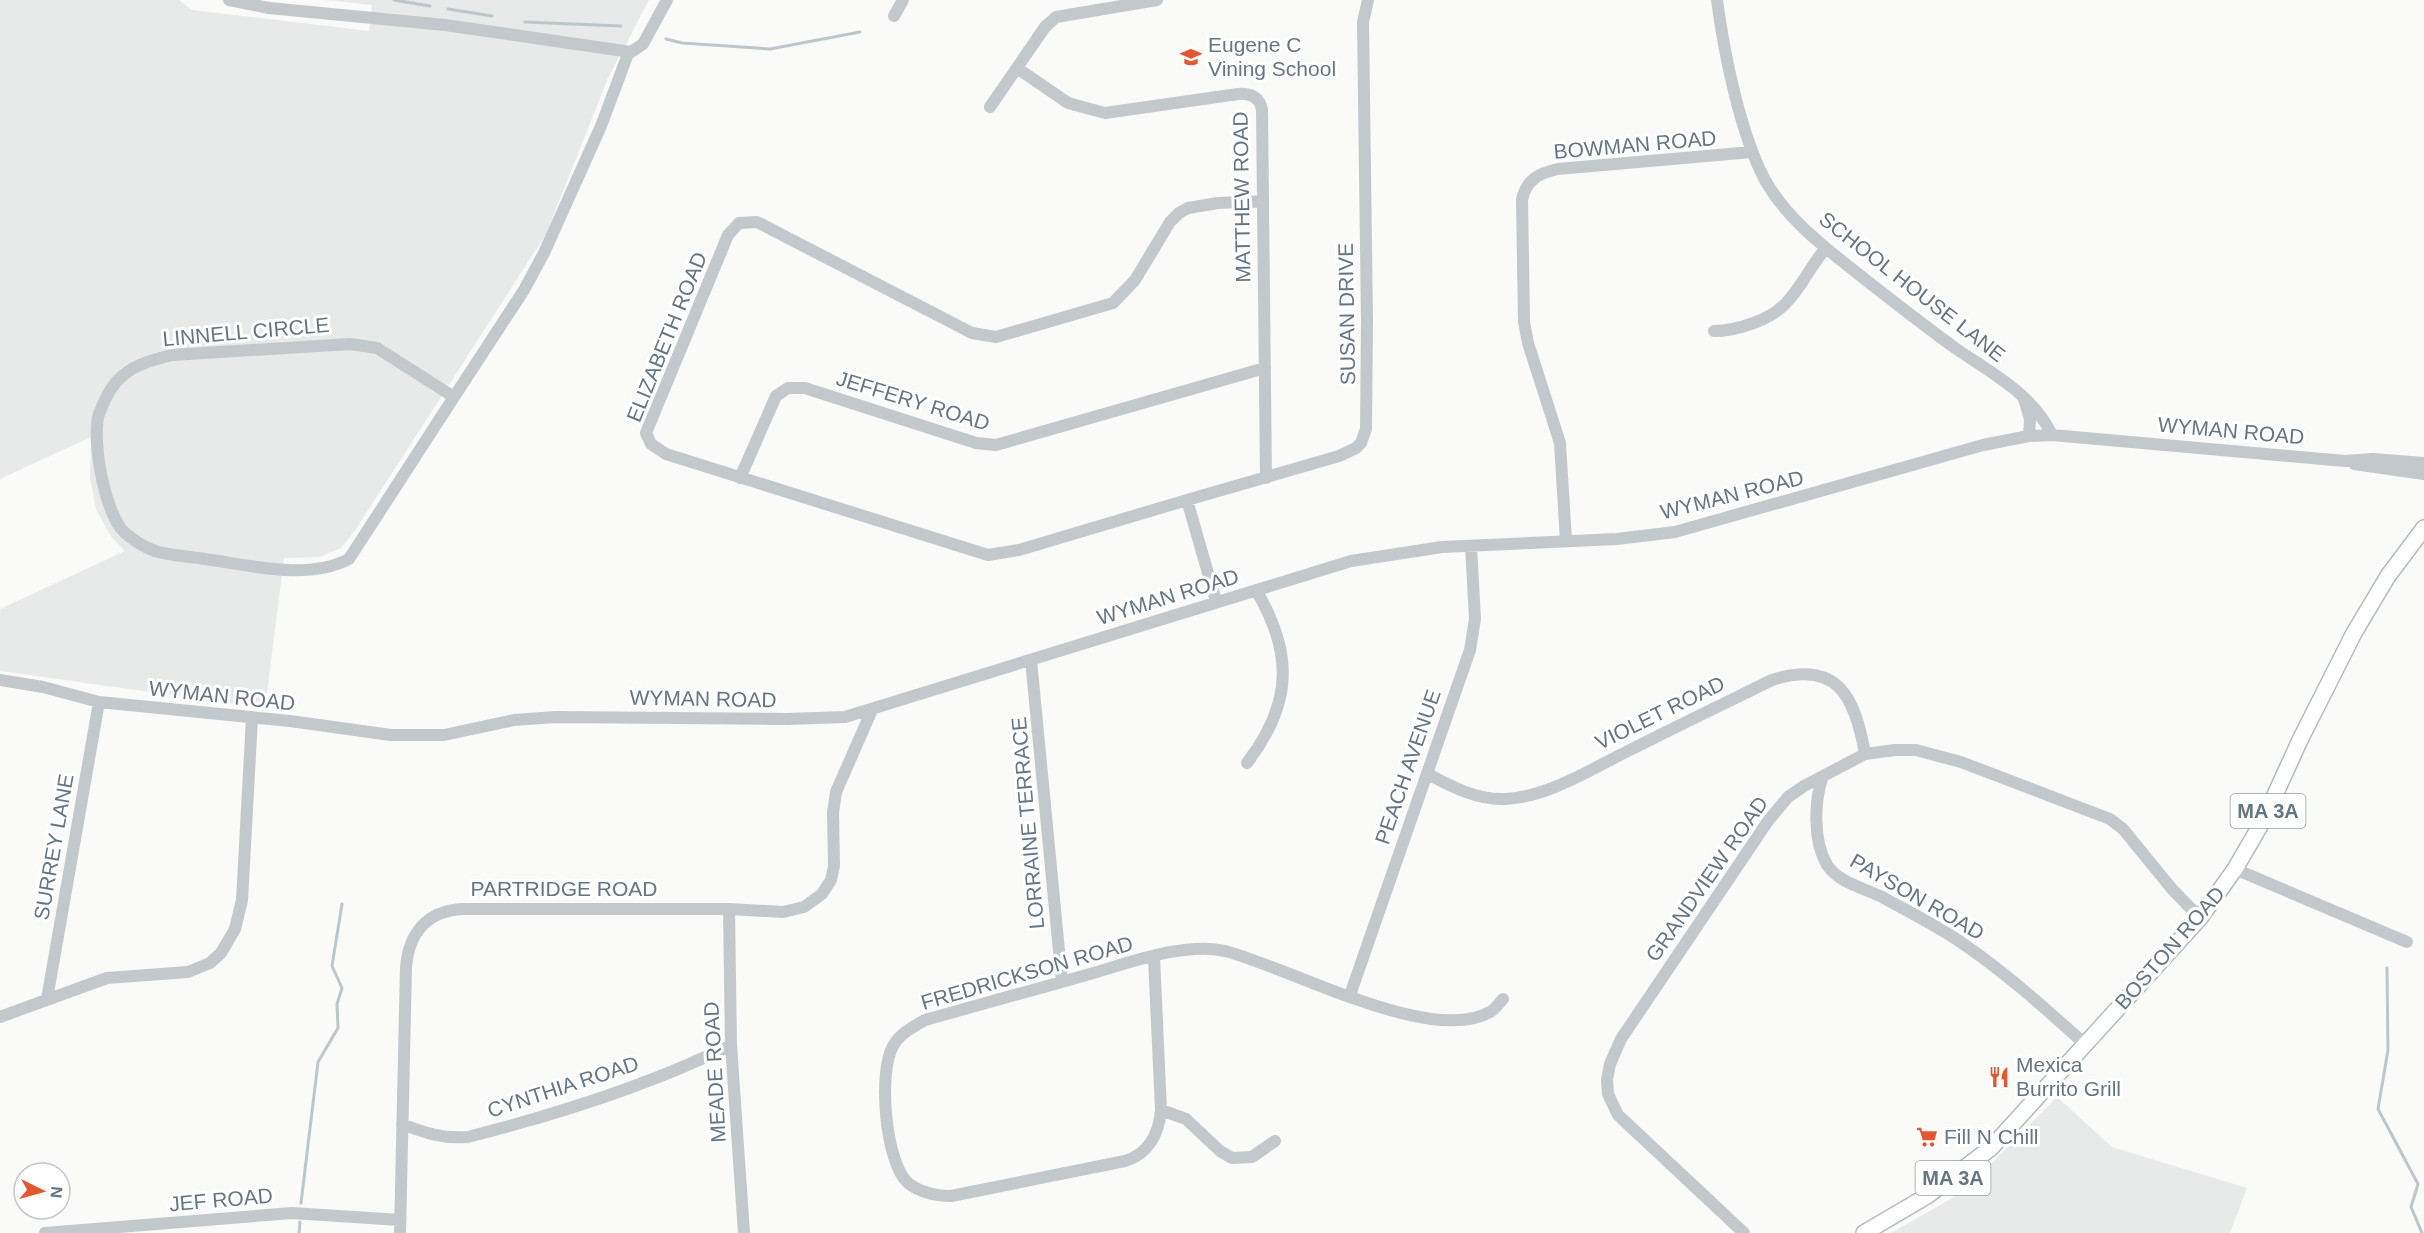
<svg xmlns="http://www.w3.org/2000/svg" width="2424" height="1233" viewBox="0 0 2424 1233" font-family="Helvetica,sans-serif">
	<rect width="100%" height="100%" fill="#fafaf8"/>
	<!-- built -->
	<path fill="#e8e9e9" d="M0,0H179L192,10L369,31L372,5L325,0H649L608,78L546,234L354,532L341,548L320,557L284,558L265,708L0,671V609L125,551L110,535L96,509L90,477L91,437L0,479Z
		M2057,1097L2112,1147L2247,1188L2230,1233H1891L1951,1199L1988,1167Z"/>
	<g fill="none" stroke-linecap="round" stroke-linejoin="round">
		<!-- stream -->
		<path stroke="#bbc7cb" stroke-width="3" d="M394,0L430,6
			M448,9L492,16
			M525,22L621,26
			M666,39L682,43L770,49L860,32
			M2387,968L2388,1050L2378,1109L2418,1184L2411,1207L2422,1233
			M301,1203L318,1062L338,1028L337,1004L342,988L332,966L342,904
			M299,1233L300,1222"/>
		<defs>
			<path id="major" d="M1864,1233L1927,1196L1991,1148L2200,918L2235,869L2264,819L2300,740L2354,633L2388,576L2424,528"/>
		</defs>
		<!-- major casing -->
		<use href="#major" stroke="#b5babe" stroke-width="18"/>
		<!-- minor -->
		<path stroke="#c3c8cc" stroke-width="12" d="M229,0L269,8L445,25L631,52
			M1717,0C1724,53 1740,133 1765,180C1787,219 1823,246 1857,273C1890,299 1922,324 1955,348C1991,373 2033,394 2052,435
			M894,16L903,0
			M1017,68L1068,103L1105,113L1238,94C1250,93 1260,97 1262,110L1266,478
			M990,107L1045,27L1056,17L1157,0
			M1714,331C1735,331 1768,321 1784,305C1801,289 1810,266 1826,248
			M350,344L377,348L454,397L349,559C307,581 249,565 205,559C189,556 171,556 155,551C144,547 133,540 124,532C105,513 91,439 99,414C103,403 108,392 116,382C131,365 152,360 172,355Z
			M454,397L524,290L544,253L601,126L628,54L643,44L667,0
			M2024,399L2030,419L2029,436
			M2354,464L2424,474
			M740,478L776,396L788,388H805L976,443L996,445L1265,368
			M1187,500L1339,456L1356,448L1361,443L1366,429L1367,321L1363,22L1368,0
			M1566,541L1560,443L1528,343L1524,322L1522,200C1526,180 1539,173 1558,169L1752,152
			M1216,601L1187,500L1019,550L988,555L666,454L651,444L646,433L728,235L739,223L757,222L972,333L996,337L1113,303L1135,280L1170,222L1179,213L1188,208L1218,203L1263,201
			M1031,660L1062,982
			M0,680L43,687L99,702L290,721L391,735H444L514,720L556,717L787,719L845,717L1351,561L1442,547L1617,539L1675,532L1983,445L2029,436L2052,435L2345,461L2373,459L2424,463
			M1247,763C1292,704 1294,654 1256,590
			M1428,774C1452,787 1477,800 1505,799C1547,797 1588,771 1624,753C1673,728 1723,704 1772,680C1838,659 1855,697 1865,754
			M1823,776C1814,801 1813,841 1827,865C1839,883 1864,888 1882,897C1909,912 1936,925 1962,943C2006,973 2046,1009 2086,1045
			M2235,869L2407,942
			M729,909L731,1045L744,1233
			M1154,957L1161,1110C1159,1134 1148,1154 1125,1161L951,1196C936,1196 921,1193 908,1183C885,1162 878,1072 893,1046C899,1034 913,1027 925,1020C977,1006 1030,991 1083,976C1123,965 1184,941 1225,951C1288,967 1431,1046 1490,1012C1495,1010 1499,1003 1503,999
			M1350,995L1470,650L1475,619L1471,546
			M47,999L99,702
			M0,1017L107,978L188,972L210,963L221,953L235,929L242,900L252,718
			M1161,1110L1186,1119L1220,1151L1232,1158L1252,1157L1275,1141
			M402,1124C425,1133 443,1139 468,1137C558,1114 648,1086 731,1045
			M45,1233L292,1213L400,1220
			M400,1233L406,967C409,933 427,911 462,909H729L783,912L804,907L822,894L831,880L834,866L833,813L836,792L872,710
			M1744,1233L1618,1115L1608,1094L1607,1080L1610,1064L1621,1039L1768,821L1788,797L1804,786L1865,754L1895,750H1916L1961,762L2110,819L2123,829L2172,889L2200,918"/>
		<!-- major -->
		<use href="#major" stroke="#fff" stroke-width="15"/>
	</g>
	<!-- icons -->
	<defs>
		<symbol id="school-bare" viewBox="-9 -9 18 18"><path d="M0-5L7-2L0 1L-7-2ZM-4 1L0 2.5L4 1V4Q0 6-4 4Z" fill="#e4572e" stroke="#fff" stroke-width="2.5" paint-order="stroke"/></symbol>
		<symbol id="restaurant-bare" viewBox="-9 -9 18 18"><path d="M-5-6h1v4h1v-4h1v4h1v-4h1v5L-1.5 .5V6h-2V.5L-5-1ZM5-6V6H3V1.5H1.5Q1.5-4 5-6Z" fill="#e4572e" stroke="#fff" stroke-width="2.5" paint-order="stroke"/></symbol>
		<symbol id="supermarket-bare" viewBox="-9 -9 18 18"><path d="M-6-5.5h2.5l.6 2H6L4.5 2H-2.5L-4.4-4H-6ZM-1.5 3.2a1.3 1.3 0 1 0 .1 0ZM3 3.2a1.3 1.3 0 1 0 .1 0Z" fill="#e4572e" stroke="#fff" stroke-width="2.5" paint-order="stroke"/></symbol>
	</defs>
	<g fill-rule="evenodd">
		<use href="#school-bare" x="1176" y="42" width="30" height="30"/>
		<use href="#restaurant-bare" x="1984" y="1062" width="30" height="30"/>
		<use href="#supermarket-bare" x="1912" y="1122" width="30" height="30"/>
	</g>
	<g text-anchor="middle" stroke-width="6" stroke-linejoin="round" paint-order="stroke">
		<!-- shield labels -->
		<g fill="#fff" stroke="#939fa8" stroke-width="1.5">
			<rect x="2230.5" y="794" width="75" height="34" rx="4.5"/>
			<rect x="1915.5" y="1161" width="75" height="34" rx="4.5"/>
		</g>
		<g font-size="20" font-weight="bold" fill="#657683">
			<text x="2268" y="818">MA 3A</text>
			<text x="1953" y="1185">MA 3A</text>
		</g>
		<!-- poi labels -->
		<g font-size="21" fill="#657683" stroke="#fff" text-anchor="start">
			<text x="1208" y="52">Eugene C<tspan x="1208" dy="24">Vining School</tspan></text>
			<text x="2016" y="1072">Mexica<tspan x="2016" dy="24">Burrito Grill</tspan></text>
			<text x="1944" y="1144">Fill N Chill</text>
		</g>
		<!-- street labels -->
		<g font-size="21" fill="#657683" stroke="#fff">
			<text transform="translate(1635 145) rotate(-5)" y="7">BOWMAN ROAD</text>
			<text transform="translate(1242 197) rotate(-91)" y="7">MATTHEW ROAD</text>
			<text transform="translate(1912 287) rotate(38)" y="7">SCHOOL HOUSE LANE</text>
			<text transform="translate(1347 314) rotate(-91)" y="7">SUSAN DRIVE</text>
			<text transform="translate(246 332) rotate(-5)" y="7">LINNELL CIRCLE</text>
			<text transform="translate(667 337) rotate(-68)" y="7">ELIZABETH ROAD</text>
			<text transform="translate(913 401) rotate(17)" y="7">JEFFERY ROAD</text>
			<text transform="translate(2231 431) rotate(5)" y="7">WYMAN ROAD</text>
			<text transform="translate(1732 495) rotate(-14)" y="7">WYMAN ROAD</text>
			<text transform="translate(1168 597) rotate(-17)" y="7">WYMAN ROAD</text>
			<text transform="translate(222 696) rotate(6)" y="7">WYMAN ROAD</text>
			<text transform="translate(703 699) rotate(1)" y="7">WYMAN ROAD</text>
			<text transform="translate(1660 713) rotate(-26)" y="7">VIOLET ROAD</text>
			<text transform="translate(1408 767) rotate(-71)" y="7">PEACH AVENUE</text>
			<text transform="translate(1028 823) rotate(-95)" y="7">LORRAINE TERRACE</text>
			<text transform="translate(54 847) rotate(-80)" y="7">SURREY LANE</text>
			<text transform="translate(1707 879) rotate(-55)" y="7">GRANDVIEW ROAD</text>
			<text x="564" y="896">PARTRIDGE ROAD</text>
			<text transform="translate(1917 897) rotate(30)" y="7">PAYSON ROAD</text>
			<text transform="translate(2170 948) rotate(-49)" y="7">BOSTON ROAD</text>
			<text transform="translate(1027 973) rotate(-16)" y="7">FREDRICKSON ROAD</text>
			<text transform="translate(715 1072) rotate(-93)" y="7">MEADE ROAD</text>
			<text transform="translate(563 1087) rotate(-18)" y="7">CYNTHIA ROAD</text>
			<text transform="translate(221 1200) rotate(-5)" y="7">JEF ROAD</text>
		</g>
	</g>
	<!-- north arrow -->
	<g transform="translate(42 1191) rotate(95)"><circle r="28" fill="#ffffff" stroke="#c1c8cd" stroke-width="1.5"/>
	<path d="M0-4.5L10 22L0 15L-10 22Z" fill="#e4572e"/>
	<text y="-9" font-size="16" font-weight="bold" text-anchor="middle" fill="#657683">N</text>
	</g>
</svg>
